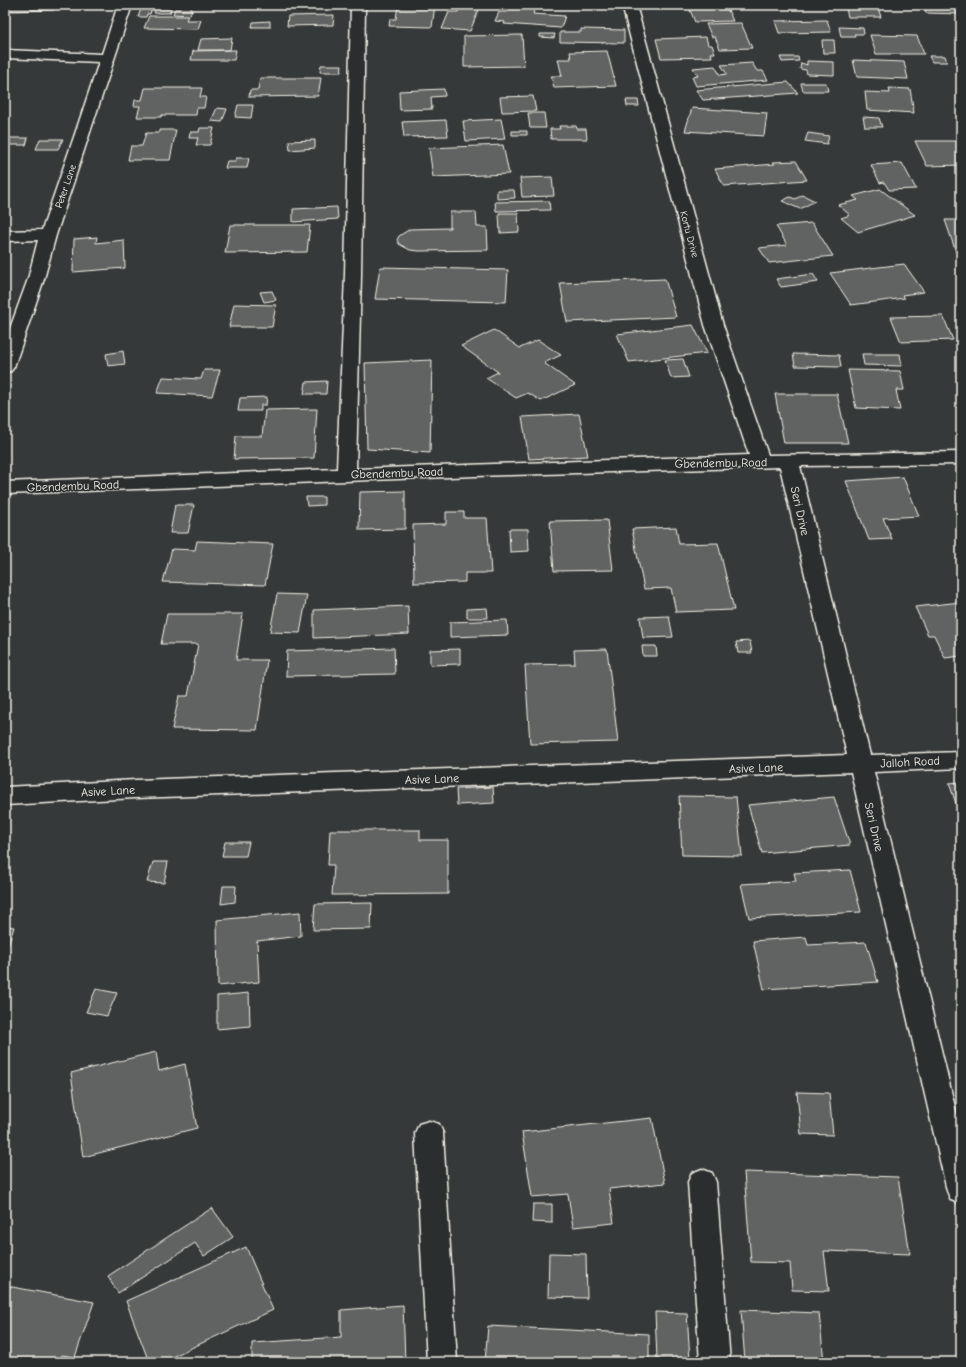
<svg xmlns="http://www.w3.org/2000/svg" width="966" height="1367" viewBox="0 0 966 1367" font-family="'Comic Neue',sans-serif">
	<rect width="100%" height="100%" fill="#363939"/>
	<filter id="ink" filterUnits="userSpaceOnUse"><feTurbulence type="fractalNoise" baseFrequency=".025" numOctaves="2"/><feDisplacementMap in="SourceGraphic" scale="8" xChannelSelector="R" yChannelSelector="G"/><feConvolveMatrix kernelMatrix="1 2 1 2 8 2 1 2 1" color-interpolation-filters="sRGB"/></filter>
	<g filter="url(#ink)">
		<!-- building -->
		<path fill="#616362" stroke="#f4f1e8" d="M5,5H55L54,10L5,11Z
			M217,5H244L243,7L216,6Z
			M398,5H435L432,27L389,26L390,19H396Z
			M511,5H536L533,14L565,16L561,28L504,24L505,22L495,21L499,12H508Z
			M688,5H731L732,8H727L733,21L695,22Z
			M845,5H877L881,17H848Z
			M923,5H961V14L926,13Z
			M461,6L480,7L470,31L442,29L449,12H458Z
			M156,8H171L170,13H154Z
			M141,9H152L150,14H147L146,17H138Z
			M175,9H192L190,15L173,14Z
			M334,15L333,25L287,26L288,16Z
			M149,16H188L186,20H201L198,29L144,28Z
			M827,20L831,32L779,33L775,21Z
			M270,21V27H252L253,22Z
			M741,23L752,48L720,49L715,37H712L706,24Z
			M839,27L863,28L864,34H854L855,37H841Z
			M581,29L624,30V43L560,42V32H581Z
			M540,34H555L554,38L540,37Z
			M522,35L524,66L464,67V36Z
			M870,35L917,36L924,54H876Z
			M706,37L708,45H712L715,53H711L712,57L661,58L656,39Z
			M232,38L230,50H198L201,39Z
			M822,40H834L835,53H823Z
			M236,50L234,60H191L193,51Z
			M607,51L616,86L554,88L551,76H562L558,59H571L570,52Z
			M929,56H945L947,62H932Z
			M780,57H798L799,61L782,62Z
			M853,60L904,62L908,79L857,77Z
			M807,61L834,62V75L807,74L806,70L800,69L801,63L807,65Z
			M752,63L757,71H763L768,80L696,86L692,77L698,76L693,68L715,66L720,75L727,74L721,65Z
			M321,65H342L341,72H320Z
			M260,78H321L318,96L249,97L250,90H258Z
			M788,82L798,93L703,100L696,90Z
			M801,83H826L828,91H803Z
			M145,88H202L200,97H206L204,108H197L196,115H162L161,117H137L140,106H134L135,100H142Z
			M889,88L910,89L914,113L867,110L865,92L890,93Z
			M444,89L445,96L431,97L432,109L400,110L399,91Z
			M533,96L536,111L502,112L500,97Z
			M626,100H638L639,106H627Z
			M238,105H253L251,118L235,117Z
			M217,108L227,109L222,122L211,121Z
			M692,108L767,113L764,136L685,131Z
			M528,113H544L546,128H530Z
			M863,117L879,118L882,127H865Z
			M501,119L505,139L466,141L463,121Z
			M446,120L448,136L404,137L402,122Z
			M559,126H576L577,129H586L587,139H551L550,129H560Z
			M200,128H214L210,145H196L198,138H189L190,132H199Z
			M159,130H176L170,160H128L131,146H142L146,133H159Z
			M512,131H527V135H512Z
			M808,133L829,136L827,144L805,141Z
			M5,138H28L26,145H5Z
			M40,139H63L58,149H36Z
			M315,140V148L290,150L289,141Z
			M915,141H961V165L927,166Z
			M503,145L509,174L433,177L429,148Z
			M236,158H249L247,168H225L227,161H236Z
			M796,161L807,180L724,186L715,169L775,164L773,162Z
			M902,163L916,189L889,190L884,182L880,183L871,165Z
			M552,177L554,196L522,197L520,178Z
			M880,189L915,215L858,232L841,218L850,215L838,205L858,200L853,196Z
			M497,190H514L515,198L497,199Z
			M803,195L815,201L800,209L782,201L790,197L795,199Z
			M549,201L550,210L496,211L495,202Z
			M337,207L338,219L293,222V209Z
			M450,212H476L477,227H487L488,250L419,251L410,250L399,244L397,240L399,236L410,229L450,228Z
			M499,213H518L519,232L500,233Z
			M945,220H961V255H957Z
			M812,223L833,256L769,263L759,248L787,245L776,226Z
			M230,225H310L307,252L225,253Z
			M97,237L96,243L124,240L125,268L73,272L74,239Z
			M904,264L924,292L902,295L905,298L851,305L830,273Z
			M380,267L508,270L506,302L375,299Z
			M813,274L818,282L781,287L776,279Z
			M665,279L676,317L567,322L560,283Z
			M272,291L276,300L264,302L260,292Z
			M234,304L276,305L272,327H229Z
			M943,316L953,340L901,342L891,317Z
			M693,325L707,353L629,362L617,334Z
			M494,330L520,348L538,340L561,355L544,363L575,385L541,401L528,393L516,398L486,378L498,372L461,346Z
			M123,351L125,364L108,366L106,354Z
			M793,354L839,355L841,367L795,366Z
			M862,354H900L902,366L864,365Z
			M683,359L689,377L671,378L665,360Z
			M432,360L430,453L367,449L365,363Z
			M204,370H220L212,396L157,393L163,377L201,379Z
			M848,370L900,371L904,390H896L900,410L856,408Z
			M327,381L326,394H304L306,382Z
			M775,394H837L848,443H784Z
			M267,397L266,405H261V411H238L240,398Z
			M317,409L314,458L234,459L236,436H262L265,410Z
			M579,414L588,456L529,459L522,417Z
			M903,477L919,516L883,518L892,539L869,540L846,481Z
			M405,491V529L359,530L360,492Z
			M306,497H324V505L307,506Z
			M175,505H194L188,533H170Z
			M446,512H464V518H487L491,573H465V582L414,583L413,525L446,524Z
			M607,520L613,570L554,571L550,521Z
			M676,527L679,544L718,543L734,610L676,612L671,588L644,589L632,529Z
			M509,529H528L529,551L510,552Z
			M197,541L273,544L265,585L163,582L172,549L195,550Z
			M277,594L307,595L300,633L270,632Z
			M961,602V656L945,658L934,635H928L915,607Z
			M408,606L409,634L314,638V610Z
			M487,608L488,618H467V609Z
			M167,614H243L236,660H267L257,730L172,729L179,696H188L198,644H161Z
			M669,616L673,637L643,638L640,617Z
			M507,620L508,635L450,637V622Z
			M750,641L752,653H738L736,642Z
			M642,646H656L657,656H643Z
			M394,648L395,674L286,676L287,651Z
			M460,649V664L430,665V650Z
			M607,649L618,742L530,744L525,665L575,664L574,650Z
			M961,782V818L949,783Z
			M493,787L494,803L457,805L456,789Z
			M679,796L736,797L742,856L682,855Z
			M834,797L850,845L762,853L748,805Z
			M330,830H420V840H448V894L332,895L334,865H328Z
			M225,842H249L246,856H222Z
			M153,862H168L164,883L147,882Z
			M850,870L861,912L749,918L741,884L796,881L794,873Z
			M223,886H236L235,902L221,904Z
			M372,903L371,929L313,930L315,904Z
			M300,912L301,936L257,941L259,982L218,986L217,920Z
			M5,926L14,927L5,955Z
			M806,937L808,945L866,942L878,982L764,989L753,941Z
			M96,989L117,993L107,1016L86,1012Z
			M249,993L250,1026L217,1029V996Z
			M156,1052L159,1071L185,1064L197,1128L83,1157L71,1073Z
			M797,1092L829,1093L833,1135L801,1134Z
			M652,1118L665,1183L609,1189L614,1223L573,1227L568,1194L532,1197L522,1132Z
			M744,1172L898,1177L910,1254L824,1251L829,1291L792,1290L790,1263L751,1262Z
			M533,1204H552V1223L532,1222Z
			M212,1208L233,1237L204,1256L195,1243L118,1293L108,1276Z
			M246,1247L273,1310L161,1362H149L126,1301Z
			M549,1253L586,1254L587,1298L548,1297Z
			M7,1286L94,1302L75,1357L62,1355L60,1362H20L5,1359V1291Z
			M403,1305L405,1362H252V1343L341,1337V1310Z
			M741,1310L819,1313L824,1362H745Z
			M655,1312L687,1313L690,1360L657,1359Z
			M488,1326L649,1334V1362H485Z"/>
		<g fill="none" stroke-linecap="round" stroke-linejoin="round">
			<defs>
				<path id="street" d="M118,5H132L56,235L44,279L14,367L11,371L5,372V342L28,279L38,240L5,241V231L42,230L75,134L99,62L5,58V50L102,54Z
					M351,5H365L361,275L356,469L749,455L705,325L622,5H636L723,325L768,455L961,452V464L800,466L870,755L961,752V768L874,772L961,1132V1204L951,1200L947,1191L851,772L136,798L5,805V787L136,780L847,755L780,467L475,476L5,494V482L337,469L345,275Z
					M429,1121L439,1124L443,1133L457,1362H427L415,1133L419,1124Z
					M702,1169L712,1173L716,1182L730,1362H700L688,1182L692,1173Z"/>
			</defs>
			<!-- street casing -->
			<use href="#street" stroke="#f4f1e8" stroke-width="3"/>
			<!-- street -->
			<use href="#street" fill="#2a2d2e" fill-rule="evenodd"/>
		</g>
	</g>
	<g text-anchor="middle" stroke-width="3" stroke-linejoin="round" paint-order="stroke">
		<!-- far-street labels -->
		<g font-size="10" fill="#f4f1e8" stroke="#2a2d2e">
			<text transform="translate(65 186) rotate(-71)" y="4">Peter Lane</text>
			<text transform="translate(690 234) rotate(75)" y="4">Kortu Drive</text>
		</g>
		<!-- street labels -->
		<g font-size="12" fill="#f4f1e8" stroke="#2a2d2e">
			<text transform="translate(721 463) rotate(-1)" y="4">Gbendembu Road</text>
			<text transform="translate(397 473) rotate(-2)" y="4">Gbendembu Road</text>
			<text transform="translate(73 486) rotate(-2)" y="4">Gbendembu Road</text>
			<text transform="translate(800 511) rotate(77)" y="4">Seri Drive</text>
			<text transform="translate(910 762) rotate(-3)" y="4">Jalloh Road</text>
			<text transform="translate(756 768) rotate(-2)" y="4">Asive Lane</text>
			<text transform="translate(432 779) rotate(-2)" y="4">Asive Lane</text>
			<text transform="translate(108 791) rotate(-3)" y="4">Asive Lane</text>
			<text transform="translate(874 827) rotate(77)" y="4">Seri Drive</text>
		</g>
	</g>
	<!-- margin -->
	<rect width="966" height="1367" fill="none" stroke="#2a2d2e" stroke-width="20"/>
	<rect x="10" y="10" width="946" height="1347" fill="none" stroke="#f4f1e8" stroke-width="1.5" filter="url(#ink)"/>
</svg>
